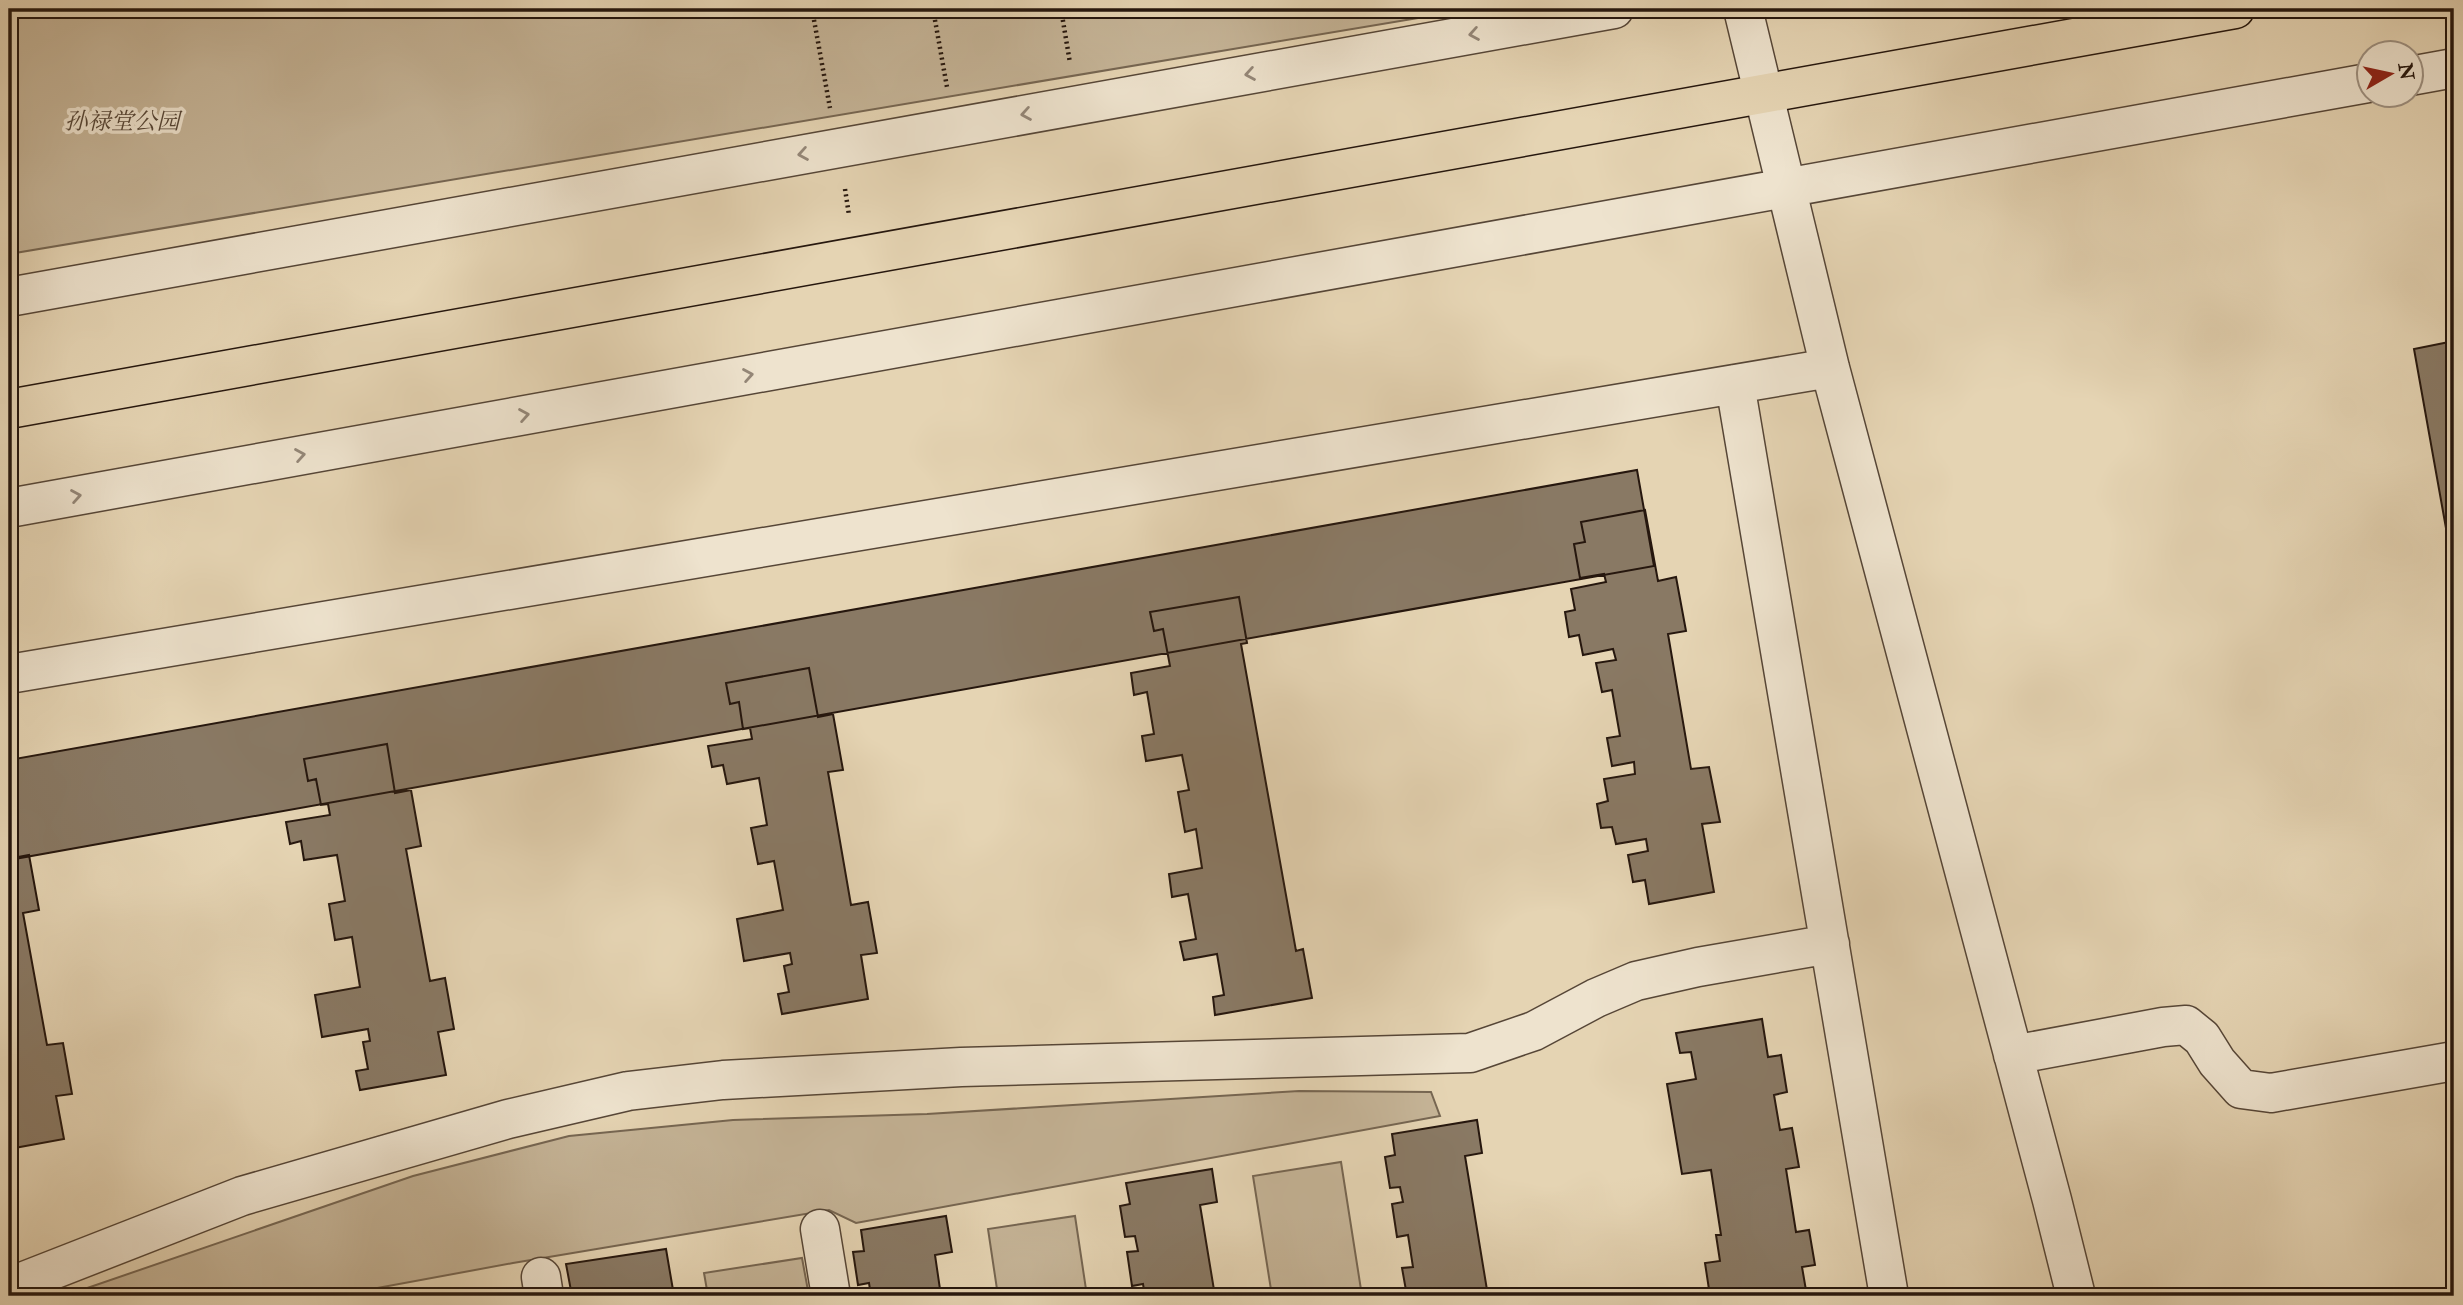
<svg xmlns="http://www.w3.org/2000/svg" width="2463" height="1305" viewBox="0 0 2463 1305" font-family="'IM FELL Double Pica','Noto Serif SC',serif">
	<rect width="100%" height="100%" fill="#e5d4b3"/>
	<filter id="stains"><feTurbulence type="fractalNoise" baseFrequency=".00286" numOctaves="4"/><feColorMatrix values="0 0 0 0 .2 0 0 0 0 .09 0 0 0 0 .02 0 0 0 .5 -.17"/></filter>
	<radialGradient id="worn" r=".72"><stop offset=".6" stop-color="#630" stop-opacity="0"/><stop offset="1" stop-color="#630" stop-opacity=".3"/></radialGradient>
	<!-- green -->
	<path fill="#c5b497" stroke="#766652" stroke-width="2" d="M9,9H1472L9,254Z
		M1299,1091L1431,1092L1440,1116L856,1223L829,1210L513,1263L334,1296H64L413,1176L569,1136L733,1120L927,1114Z
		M1341,1162L1362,1296H1272L1253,1176Z
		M1075,1216L1087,1296H998L988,1229Z
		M802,1258L809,1296H708L704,1273Z"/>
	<!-- building -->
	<path fill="#897964" stroke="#26170e" stroke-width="2" d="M2454,341V573L2414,349Z
		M1637,470L1654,566L9,860V760Z
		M1645,510L1658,581L1676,577L1686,631L1668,634L1691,769L1709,767L1720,822L1702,824L1714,892L1649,904L1645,880L1633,882L1628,855L1648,851L1646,839L1616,844L1612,827L1601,828L1597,804L1608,801L1604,779L1635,774L1634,762L1612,766L1607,738L1620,736L1612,690L1602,692L1596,663L1616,660L1613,649L1583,655L1579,635L1569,637L1565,612L1575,610L1571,589L1606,582L1604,574L1580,578L1574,544L1585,542L1581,522Z
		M1239,597L1247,643L1241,644L1296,951L1303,949L1312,998L1215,1015L1213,997L1224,995L1217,954L1184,960L1180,942L1196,939L1188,894L1172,897L1169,874L1202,868L1196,829L1185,832L1178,792L1189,790L1182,755L1146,761L1142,736L1154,734L1147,692L1134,695L1131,673L1170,666L1163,629L1154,631L1150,612Z
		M809,668L818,717L833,714L843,770L828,772L851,905L868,902L877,953L861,955L868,999L782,1014L778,994L789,992L784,966L792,964L790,953L744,961L737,919L783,910L774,861L758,864L751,828L767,825L759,778L727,784L723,765L712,767L708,746L752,739L750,728L743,729L739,702L730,704L726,683Z
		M387,744L395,793L411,790L421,846L406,849L430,981L445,978L454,1029L438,1032L446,1075L360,1090L356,1071L368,1069L363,1042L370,1041L368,1029L322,1037L315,995L360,987L352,937L335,940L329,904L345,901L337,855L304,860L301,841L290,844L286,822L330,815L328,804L321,805L316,779L308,781L304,759Z
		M9,832L13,858L29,855L39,910L23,913L47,1045L63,1043L72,1094L56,1096L64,1139L9,1149Z
		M1762,1019L1768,1057L1781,1055L1787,1092L1774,1095L1780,1130L1792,1128L1799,1167L1786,1169L1796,1232L1809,1230L1815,1265L1802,1267L1807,1296H1710L1705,1263L1720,1261L1716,1235H1721L1711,1170L1682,1174L1667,1084L1696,1079L1691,1052L1680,1053L1676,1033Z
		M1477,1120L1482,1153L1465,1156L1488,1296H1407L1402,1268L1413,1267L1408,1235L1397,1237L1392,1204L1403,1202L1400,1187L1390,1188L1385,1157L1395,1155L1392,1134Z
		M1212,1169L1217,1202L1200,1205L1215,1296H1145L1143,1284L1132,1286L1127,1252L1138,1251L1135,1236L1125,1237L1120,1206L1130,1204L1126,1183Z
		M946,1216L952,1252L935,1255L941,1296H871L869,1283L858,1285L853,1252L864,1251L861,1230Z
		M666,1249L673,1290L665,1291L666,1296H572L566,1264Z"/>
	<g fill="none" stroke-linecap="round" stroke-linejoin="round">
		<defs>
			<path id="minor" d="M1743,9L1830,368L2052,1200L2076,1296
				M2410,76L2454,68
				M9,297L1614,9
				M1735,384L1889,1296
				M9,508L2368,83
				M9,674L1830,368
				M2013,1055L2163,1027L2186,1025L2202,1038L2217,1062L2241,1089L2271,1093L2454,1061
				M820,1229L831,1296
				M541,1277L544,1296
				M9,1287L242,1196L508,1119L628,1091L723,1080L961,1067L1470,1053L1534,1031L1596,998L1636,981L1698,967L1830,944"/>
			<path id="major" d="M9,409L2235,9"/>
		</defs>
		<!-- minor casing -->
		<use href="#minor" stroke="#564637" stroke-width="41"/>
		<!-- major casing -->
		<use href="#major" stroke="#26170e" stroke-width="41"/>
		<!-- path -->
		<path stroke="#26170e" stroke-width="4.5" stroke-dasharray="2 3.5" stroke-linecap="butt" d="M812,9L830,108
			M933,9L947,87
			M1061,9L1070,63
			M845,189L849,215"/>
		<!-- minor -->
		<use href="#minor" stroke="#eee3ce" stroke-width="38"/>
		<!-- major -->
		<use href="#major" stroke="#e5d4b3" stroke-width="38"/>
	</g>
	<!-- one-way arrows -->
	<defs><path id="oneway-chevron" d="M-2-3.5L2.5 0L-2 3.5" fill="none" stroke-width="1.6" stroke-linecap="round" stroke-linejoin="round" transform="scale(1.75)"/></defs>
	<g stroke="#948778">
		<use href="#oneway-chevron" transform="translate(1474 34) rotate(170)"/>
		<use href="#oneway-chevron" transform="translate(1250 74) rotate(170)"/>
		<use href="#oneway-chevron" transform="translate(1026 114) rotate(170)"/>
		<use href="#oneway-chevron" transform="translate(803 154) rotate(170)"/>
		<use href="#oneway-chevron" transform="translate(748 375) rotate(-10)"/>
		<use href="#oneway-chevron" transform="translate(524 415) rotate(-10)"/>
		<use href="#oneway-chevron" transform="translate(300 455) rotate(-10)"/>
		<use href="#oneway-chevron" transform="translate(76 496) rotate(-10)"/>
	</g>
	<g text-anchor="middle" stroke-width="7" stroke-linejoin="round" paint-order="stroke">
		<!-- park labels -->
		<g font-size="23" font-style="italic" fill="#564637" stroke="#eee3ce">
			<text x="122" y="129">孙禄堂公园</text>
		</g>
	</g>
	<!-- margin -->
	<rect width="2463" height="1305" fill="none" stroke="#e5d4b3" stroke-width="35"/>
	<rect x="10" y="10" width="2442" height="1284" fill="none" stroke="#26170e" stroke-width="3.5"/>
	<rect x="18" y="18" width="2428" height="1270" fill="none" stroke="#26170e" stroke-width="2"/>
	<!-- north arrow -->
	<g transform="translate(2390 74) rotate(81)"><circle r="33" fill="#eee3ce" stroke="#9e9181" stroke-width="2"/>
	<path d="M0-5L12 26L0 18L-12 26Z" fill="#8f2418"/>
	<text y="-10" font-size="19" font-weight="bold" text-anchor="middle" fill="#26170e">N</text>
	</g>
	<rect width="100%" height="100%" filter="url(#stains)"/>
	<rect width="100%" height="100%" fill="url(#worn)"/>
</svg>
